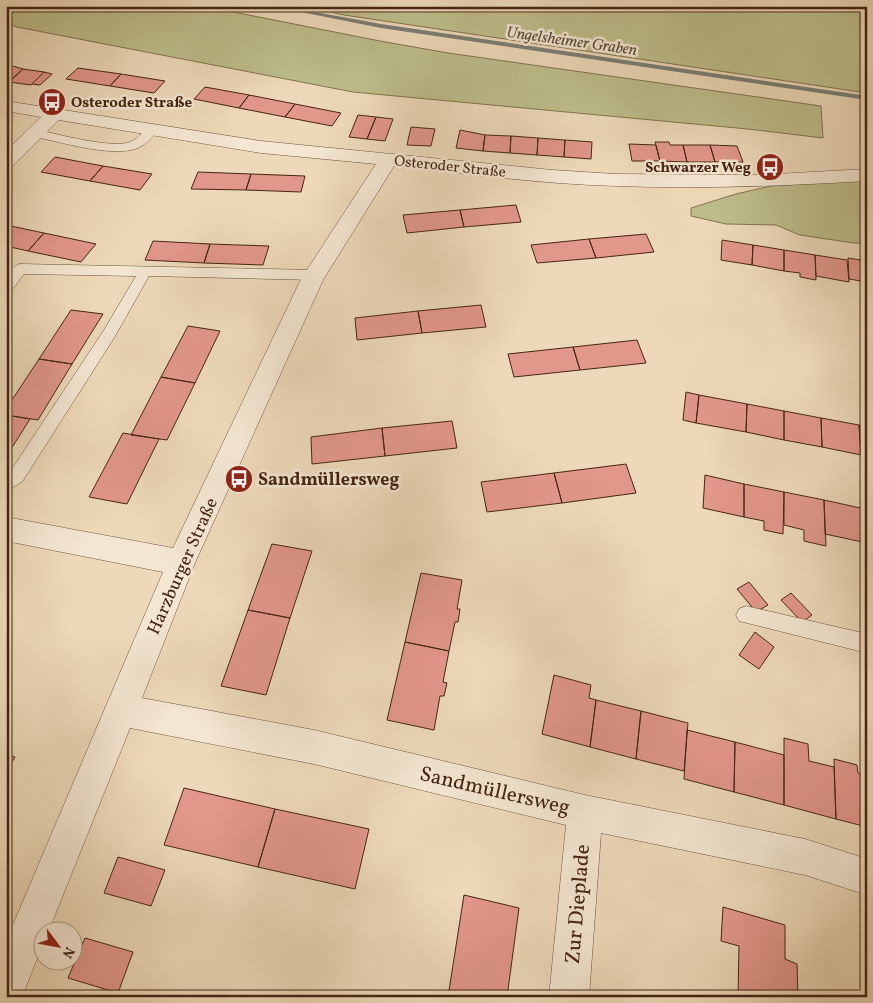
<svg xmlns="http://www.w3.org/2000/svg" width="873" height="1003" viewBox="0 0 873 1003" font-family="Vollkorn,serif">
	<rect width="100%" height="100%" fill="#edd9b9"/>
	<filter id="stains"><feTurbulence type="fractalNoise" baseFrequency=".004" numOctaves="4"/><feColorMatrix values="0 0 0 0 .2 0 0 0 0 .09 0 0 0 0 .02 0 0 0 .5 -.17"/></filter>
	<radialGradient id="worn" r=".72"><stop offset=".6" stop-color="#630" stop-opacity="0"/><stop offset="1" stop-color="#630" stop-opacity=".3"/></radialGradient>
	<!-- green -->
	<path fill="#bdbe8b" stroke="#817250" d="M6,6H203L380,41L448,53L821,106L823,138L748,129L353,92L17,27L6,23Z
		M302,6H867V93L344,15Z
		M861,180L867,183V243H854L800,235L776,225L726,224L691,216V208L736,194L771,186Z"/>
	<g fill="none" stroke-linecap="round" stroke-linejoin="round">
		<!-- stream -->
		<path fill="#797e76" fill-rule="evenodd" d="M271,6H282L381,24L867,96V100L381,28Z"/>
	</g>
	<!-- building -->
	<path fill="#e2978b" stroke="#452514" d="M6,64L23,69L9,82H6Z
		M78,68L121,74L110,86L66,79Z
		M23,69L44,72L31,85L9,82Z
		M44,72L52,74L40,85L32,84Z
		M121,74L165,81L154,93L110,86Z
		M205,87L249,95L239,108L194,99Z
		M249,95L295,104L285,117L239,108Z
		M295,104L341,113L332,126L285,117Z
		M358,115L376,117L367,139L349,137Z
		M376,117L393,119L385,141L367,139Z
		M411,127L435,129L431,146L407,145Z
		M460,130L485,135L483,151L456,148Z
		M485,135L511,136L510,153L483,151Z
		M511,136L538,138L537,155L510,153Z
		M538,138L565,140L564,157L537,155Z
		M565,140L592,142L591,159L564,157Z
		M655,142H669L670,145H683L687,162L660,161Z
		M629,144L656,145L660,161H632Z
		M683,145H710L715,162H687Z
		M710,145L737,146L743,162H715Z
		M55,157L103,166L90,181L41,172Z
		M103,166L152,174L140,190L90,181Z
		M198,172L251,174L246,190L191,189Z
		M251,174L305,176L301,192L246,190Z
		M516,205L521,222L464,227L460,210Z
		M460,210L464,227L407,233L403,215Z
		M6,225L44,233L28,251L6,246Z
		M44,233L96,244L81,262L28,251Z
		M646,234L654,252L596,258L589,239Z
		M589,239L596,258L537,263L531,245Z
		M722,240L753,245L752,265L721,260Z
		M153,241L210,244L204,263L145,260Z
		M210,244L269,246L263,265L204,263Z
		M753,245L784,250V271L752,265Z
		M784,250L815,255L816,280L800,277V273L784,271Z
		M815,255L847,260L849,282L816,276Z
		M848,258L867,261V282L849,279Z
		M481,305L486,327L422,333L418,311Z
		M71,310L103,314L72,364L39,359Z
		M418,311L422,333L357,340L355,318Z
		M188,326L220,331L195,383L161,377Z
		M637,340L646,363L580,370L573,347Z
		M573,347L580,370L514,377L508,354Z
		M39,359L72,364L38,420L6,415V409Z
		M161,377L195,383L167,440L131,435Z
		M686,392L699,395L696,423L683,420Z
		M699,395L747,404L746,432L696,423Z
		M747,404L784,411V440L746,432Z
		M784,411L821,418L822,447L784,440Z
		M6,415L30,419L6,457Z
		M821,418L859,425L861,455L822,447Z
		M452,421L457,448L385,456L382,428Z
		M859,425L867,427V456L861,455Z
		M382,428L385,456L312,464L311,437Z
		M123,433L159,439L127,504L89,497Z
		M626,464L636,493L562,503L554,473Z
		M554,473L562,503L487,512L481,482Z
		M705,475L744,484V517L703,508Z
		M744,484L784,492L783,534L764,530V521L744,517Z
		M784,492L824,500L826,546L804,541V530L784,525Z
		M824,500L865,509L867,543L825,534Z
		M272,544L312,551L290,618L248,610Z
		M421,573L462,580L457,609H460L458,622H455L449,651L405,642Z
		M749,582L768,605L756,612L737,589Z
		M791,593L812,615L802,622L781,600Z
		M248,610L290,618L266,695L221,686Z
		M755,632L774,647L759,669L739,655Z
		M405,642L449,651L443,682L447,683L444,696H440L434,730L387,720Z
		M554,675L591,685L589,698L596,700L590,747L542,734Z
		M596,700L641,711L636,759L590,747Z
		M641,711L688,723L684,771L636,759Z
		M687,730L735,742L734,792L684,779Z
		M784,738L808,744L809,761L834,767L836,819L784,805Z
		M735,742L784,755V805L734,792Z
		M6,754L15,757L6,773Z
		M834,759L857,765L858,773L867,776V827L836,819Z
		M184,788L275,809L258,867L164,845Z
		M275,809L369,829L355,889L258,867Z
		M118,857L165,870L151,906L104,893Z
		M464,895L519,908L507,997H448Z
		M723,907L785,925V959L797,964L798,997H738L739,946L721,941Z
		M85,938L133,952L118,993L68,978Z"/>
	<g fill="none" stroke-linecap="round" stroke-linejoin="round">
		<defs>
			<path id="lane" d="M152,126L158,130C153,137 146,144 138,148C112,158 62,142 35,137L29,133L35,129C56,134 112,149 130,142C139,139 143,129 152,126Z
				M20,264L315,270L320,272L322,275L320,278L315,280L149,276L114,338L22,482L6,491V474L10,472L104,330L136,276L24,274L11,291L6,292C6,280 7,268 20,264Z
				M746,606L867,634V653L739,621L736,615L739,609Z"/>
			<path id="street" d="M6,101L261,141L552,170L616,174L759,175L867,169V181C783,186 700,189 617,186C542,184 468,174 394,166L323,280L195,563L142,698L314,730L585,795L805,839L867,859V895L805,875L601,833L589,997H549L566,825L314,764L130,728L49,930H42V946L22,997H6V941L163,572L6,541V517L173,548L301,279L376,164L261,153L59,120L13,166L6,168V151L41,117L6,111Z"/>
		</defs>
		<!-- lane casing -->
		<use href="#lane" stroke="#6f523d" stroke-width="1"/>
		<!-- street casing -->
		<use href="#street" stroke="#6f523d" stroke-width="1"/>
		<!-- lane -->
		<use href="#lane" fill="#f3e6d2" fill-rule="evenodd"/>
		<!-- street -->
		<use href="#street" fill="#f3e6d2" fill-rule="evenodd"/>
	</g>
	<!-- icons -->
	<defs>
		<symbol id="bus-disc" viewBox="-11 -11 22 22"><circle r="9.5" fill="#8f2418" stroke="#f3e6d2"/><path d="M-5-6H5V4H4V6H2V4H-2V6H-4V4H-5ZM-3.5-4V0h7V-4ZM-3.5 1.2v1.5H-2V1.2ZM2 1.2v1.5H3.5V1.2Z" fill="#fff"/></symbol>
	</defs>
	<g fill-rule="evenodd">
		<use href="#bus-disc" x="36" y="86" width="32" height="32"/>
		<use href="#bus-disc" x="754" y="151" width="32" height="32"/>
		<use href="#bus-disc" x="223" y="463" width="32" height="32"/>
	</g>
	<g text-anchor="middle" stroke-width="5" stroke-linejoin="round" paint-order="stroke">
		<!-- far-poi labels -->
		<g font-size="15" font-weight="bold" fill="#452514" stroke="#f3e6d2" text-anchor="start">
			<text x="71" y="107">Osteroder Straße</text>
			<text x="751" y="172" text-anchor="end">Schwarzer Weg</text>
		</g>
		<!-- far-street labels -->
		<g font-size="15" fill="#452514" stroke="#f3e6d2">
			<text transform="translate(450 166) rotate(6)" y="5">Osteroder Straße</text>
		</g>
		<!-- far-water labels -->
		<g font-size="16" font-style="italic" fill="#5a4a3d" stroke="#f3e6d2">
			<text transform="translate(572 40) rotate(8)" y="6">Ungelsheimer Graben</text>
		</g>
		<!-- poi labels -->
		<g font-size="18" font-weight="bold" fill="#452514" stroke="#f3e6d2" text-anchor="start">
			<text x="258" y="485">Sandmüllersweg</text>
		</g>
		<!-- street labels -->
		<g font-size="18" fill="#452514" stroke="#f3e6d2">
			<text transform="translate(182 566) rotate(-66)" y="6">Harzburger Straße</text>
		</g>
		<!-- near-street labels -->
		<g font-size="21" fill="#452514" stroke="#f3e6d2">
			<text transform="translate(495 790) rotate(13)" y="7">Sandmüllersweg</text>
			<text transform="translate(577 904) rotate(-85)" y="7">Zur Dieplade</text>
		</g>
	</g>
	<!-- margin -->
	<rect width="873" height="1003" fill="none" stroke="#edd9b9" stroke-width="25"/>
	<rect x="8" y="8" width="858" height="988" fill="none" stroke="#452514" stroke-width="2.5"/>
	<rect x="12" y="12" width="848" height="978" fill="none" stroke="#452514"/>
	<!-- north arrow -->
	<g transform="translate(58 946) rotate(122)"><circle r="24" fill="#f3e6d2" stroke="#ad9986"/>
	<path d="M0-4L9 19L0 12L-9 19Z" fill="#8f2418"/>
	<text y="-8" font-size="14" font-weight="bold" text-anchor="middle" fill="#452514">N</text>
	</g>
	<rect width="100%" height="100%" filter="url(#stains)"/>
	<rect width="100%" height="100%" fill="url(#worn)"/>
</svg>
